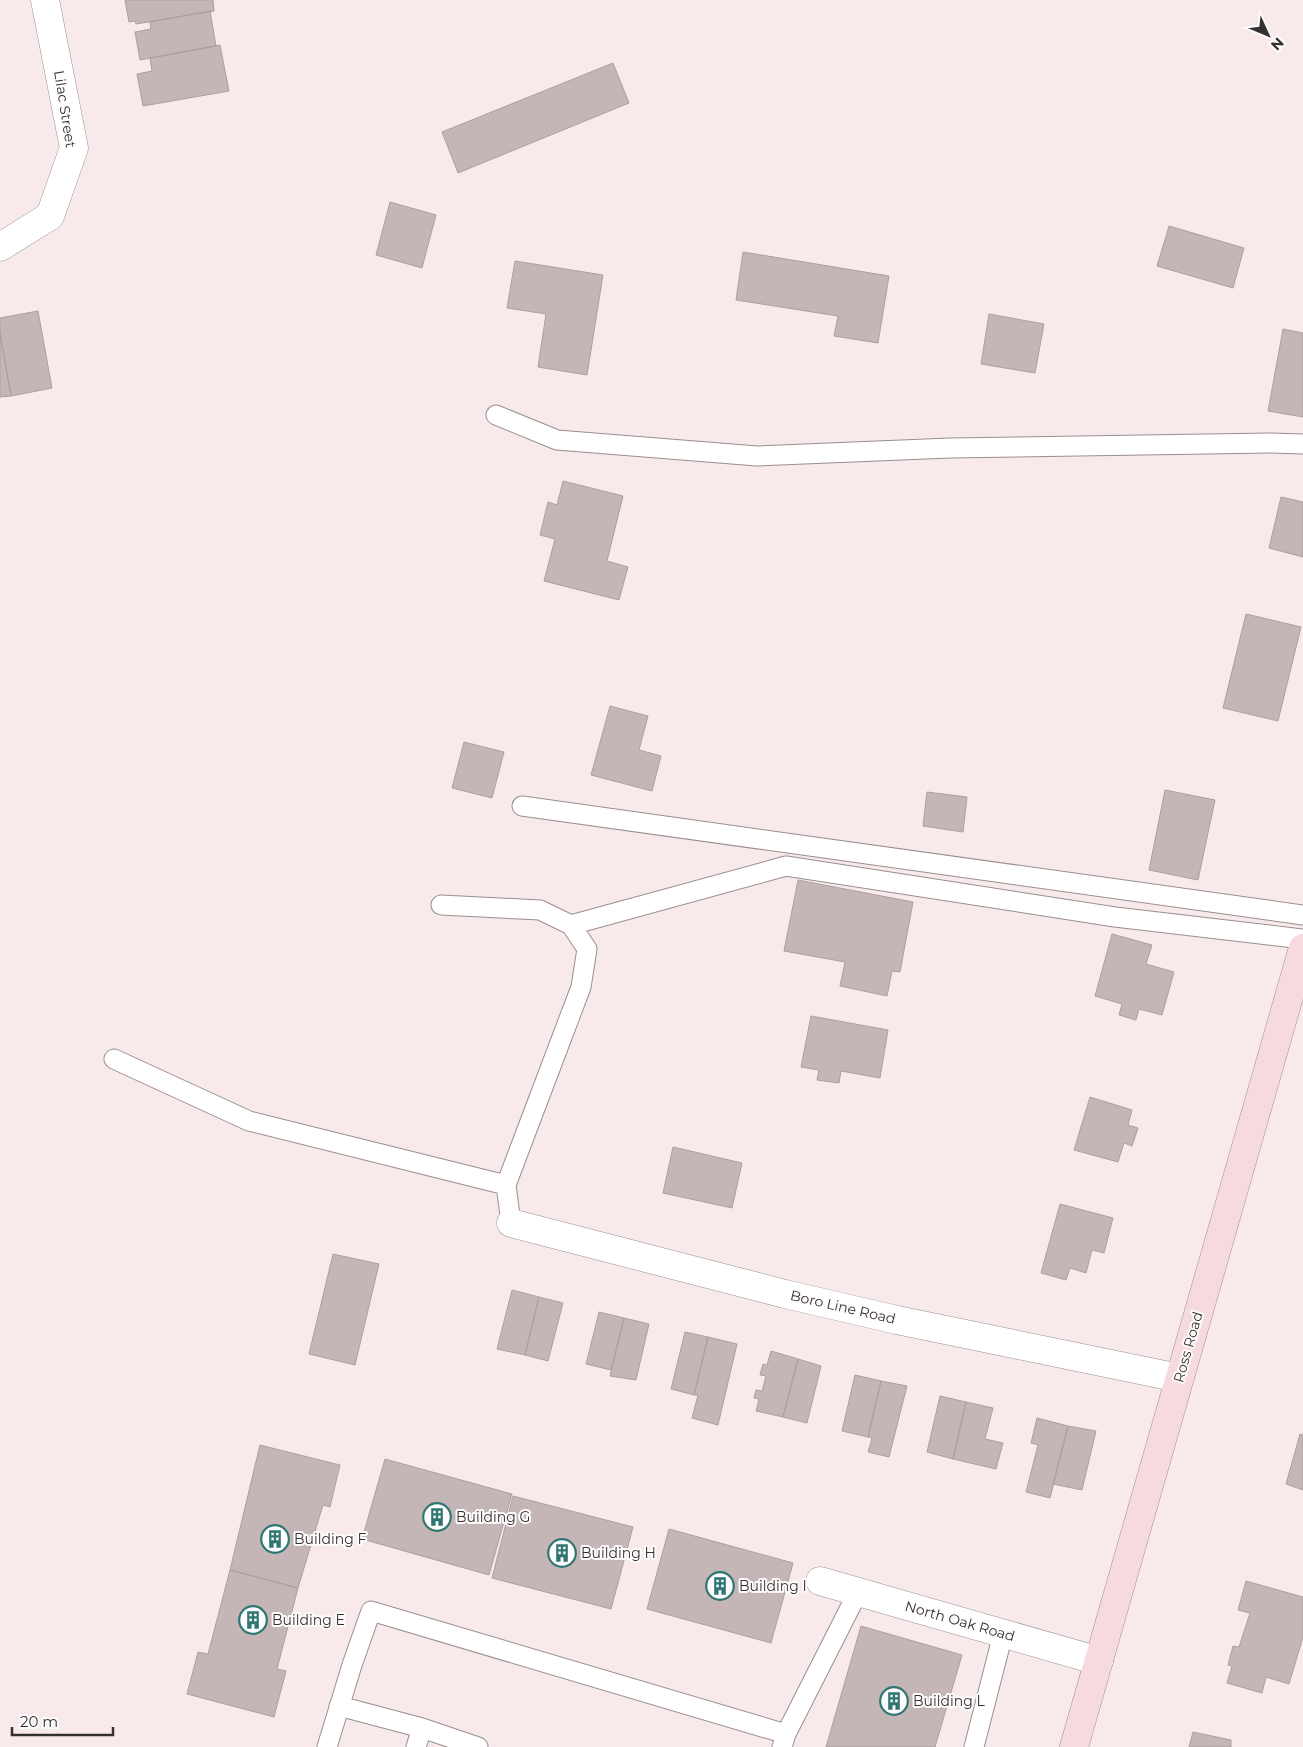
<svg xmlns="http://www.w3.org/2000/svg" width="1303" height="1747" viewBox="0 0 1303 1747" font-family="Montserrat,sans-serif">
	<rect width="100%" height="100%" fill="#f8eaeb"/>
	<!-- building -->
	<path fill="#c4b6b7" stroke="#ac9fa0" d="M125,0H213L214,11L136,24L135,21L129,22Z
		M210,11L216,46L140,60L135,32L151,29L150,22Z
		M220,45L229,91L143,106L137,74L152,71L150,58Z
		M613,63L629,103L458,173L442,132Z
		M390,202L436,215L422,268L376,255Z
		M1169,226L1244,248L1233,288L1157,266Z
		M743,252L889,276L878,343L834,336L838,316L736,300Z
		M515,261L603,275L587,375L538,367L546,314L507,308Z
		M38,311L52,388L11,396L0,333V318Z
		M989,314L1044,324L1035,373L981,364Z
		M1283,329L1303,333V417L1268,411Z
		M0,333L11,396L0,397Z
		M563,481L623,496L607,561L628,567L619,600L544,581L555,539L540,535L548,502L557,505Z
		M1281,497L1303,502V557L1269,548Z
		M1246,614L1301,627L1278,721L1223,708Z
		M610,706L648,716L639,750L661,756L652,791L591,775Z
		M464,742L504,752L492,798L452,788Z
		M1165,790L1215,800L1198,880L1149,870Z
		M927,792L967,797L963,832L923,826Z
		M798,880L913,902L900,972L892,971L887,996L840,986L845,962L784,951Z
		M1112,934L1152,945L1146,964L1174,972L1162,1015L1139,1009L1136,1020L1119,1015L1122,1004L1095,996Z
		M811,1016L888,1030L880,1078L841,1071L839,1083L817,1080L819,1070L801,1067Z
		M1090,1097L1132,1110L1128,1125L1138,1128L1132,1146L1124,1143L1118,1162L1074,1150Z
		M673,1147L742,1163L732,1208L663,1193Z
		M1060,1204L1113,1218L1104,1253L1092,1250L1086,1273L1070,1268L1066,1280L1041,1273Z
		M333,1254L379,1264L355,1365L309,1354Z
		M512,1290L539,1297L525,1355L497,1349Z
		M539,1297L563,1303L548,1361L525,1355Z
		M599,1312L624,1318L611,1370L586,1364Z
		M624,1318L649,1324L636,1380L610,1376Z
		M685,1332L708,1337L694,1395L671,1389Z
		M708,1337L737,1344L718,1425L692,1418L698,1395H694Z
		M771,1351L798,1359L783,1417L756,1411L759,1399L754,1398L756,1390L762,1391L766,1376L760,1375L763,1364L767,1365Z
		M798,1359L821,1366L807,1423L783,1417Z
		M855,1375L881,1381L868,1437L842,1431Z
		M881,1381L907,1386L889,1457L868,1452L872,1438L868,1437Z
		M940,1396L966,1402L953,1459L927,1452Z
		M966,1402L993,1408L985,1439L1003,1443L996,1469L953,1459Z
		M1037,1418L1068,1426L1050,1498L1026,1492L1038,1445L1031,1443Z
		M1068,1426L1096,1431L1082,1490L1053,1484Z
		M1300,1434L1303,1435V1490L1286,1484Z
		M260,1445L340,1465L330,1507L323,1505L298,1588L230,1570Z
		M385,1459L512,1494L489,1575L362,1539Z
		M513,1496L633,1527L611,1609L492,1578Z
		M669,1529L793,1563L771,1643L647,1609Z
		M230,1570L298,1588L277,1669L286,1671L274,1717L187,1694L198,1652L208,1654Z
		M1246,1581L1303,1597V1637L1289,1684L1266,1677L1262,1693L1227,1683L1232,1666L1228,1665L1233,1646L1239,1647L1250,1613L1238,1610Z
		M861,1626L962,1655L935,1747H826Z
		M1193,1732L1231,1740V1747H1189Z"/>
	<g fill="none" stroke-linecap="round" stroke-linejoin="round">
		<defs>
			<path id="lane" d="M496,415L557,440L757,456L950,448L1270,443L1303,444
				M522,806L1303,915
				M441,905L540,910L571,925L587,949L581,987L506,1185L511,1223
				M571,925L786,866L1115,917L1303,939
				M114,1059L249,1121L506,1185
				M339,1706L422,1728L478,1747
				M327,1747L352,1665L371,1611L786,1734
				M416,1747L422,1728
				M782,1747L786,1734L858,1592
				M974,1747L1003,1634"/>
			<path id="street" d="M0,247L50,216L74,148L45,0
				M511,1223L785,1294L897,1320L1179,1378
				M820,1581L1099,1661"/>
			<path id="secondary" d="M1074,1747L1303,948"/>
		</defs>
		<!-- lane casing -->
		<use href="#lane" stroke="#9b8e8f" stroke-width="21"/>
		<!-- street casing -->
		<use href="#street" stroke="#9b8e8f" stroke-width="29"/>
		<!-- secondary casing -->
		<use href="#secondary" stroke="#9b8e8f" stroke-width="29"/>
		<!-- lane -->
		<use href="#lane" stroke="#fff" stroke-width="19"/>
		<!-- street -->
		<use href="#street" stroke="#fff" stroke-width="28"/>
		<!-- secondary -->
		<use href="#secondary" stroke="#f7dadd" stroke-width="28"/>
	</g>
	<!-- icons -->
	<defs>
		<symbol id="building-ring" viewBox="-11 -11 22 22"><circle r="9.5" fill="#fdfbfb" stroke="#2e7671" stroke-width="1.5"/><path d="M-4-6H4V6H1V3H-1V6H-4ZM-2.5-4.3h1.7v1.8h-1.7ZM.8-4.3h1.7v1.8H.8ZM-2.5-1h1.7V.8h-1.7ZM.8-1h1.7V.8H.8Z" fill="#2e7671"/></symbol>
	</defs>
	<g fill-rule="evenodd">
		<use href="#building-ring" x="421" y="1501" width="32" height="32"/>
		<use href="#building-ring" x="259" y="1523" width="32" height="32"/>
		<use href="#building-ring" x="546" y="1537" width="32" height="32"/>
		<use href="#building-ring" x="704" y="1570" width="32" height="32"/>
		<use href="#building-ring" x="237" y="1604" width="32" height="32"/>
		<use href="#building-ring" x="878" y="1685" width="32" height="32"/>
	</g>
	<g text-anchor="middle" stroke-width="4" stroke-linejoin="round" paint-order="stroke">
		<!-- street labels -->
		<g font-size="14" fill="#353030" stroke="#fdfbfb">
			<text transform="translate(65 109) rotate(81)" y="5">Lilac Street</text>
			<text transform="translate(843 1307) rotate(13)" y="5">Boro Line Road</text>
			<text transform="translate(1188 1347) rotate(-74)" y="5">Ross Road</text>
			<text transform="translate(960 1621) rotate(16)" y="5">North Oak Road</text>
		</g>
		<!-- poi labels -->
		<g font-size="14" fill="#353030" stroke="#fdfbfb" text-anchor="start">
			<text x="456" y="1522">Building G</text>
			<text x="294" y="1544">Building F</text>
			<text x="581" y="1558">Building H</text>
			<text x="739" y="1591">Building I</text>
			<text x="272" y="1625">Building E</text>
			<text x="913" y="1706">Building L</text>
		</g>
	</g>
	<!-- north arrow -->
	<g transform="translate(1268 35) rotate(134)" stroke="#fdfbfb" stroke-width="4" paint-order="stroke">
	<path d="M0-4L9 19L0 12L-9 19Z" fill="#353030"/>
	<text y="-8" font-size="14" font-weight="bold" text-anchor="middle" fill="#353030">N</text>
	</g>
	<!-- scale -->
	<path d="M12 1727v8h101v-8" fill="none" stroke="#353030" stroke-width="2.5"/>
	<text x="20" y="1727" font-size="15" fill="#353030" stroke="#fdfbfb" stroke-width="4" paint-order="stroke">20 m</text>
</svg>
